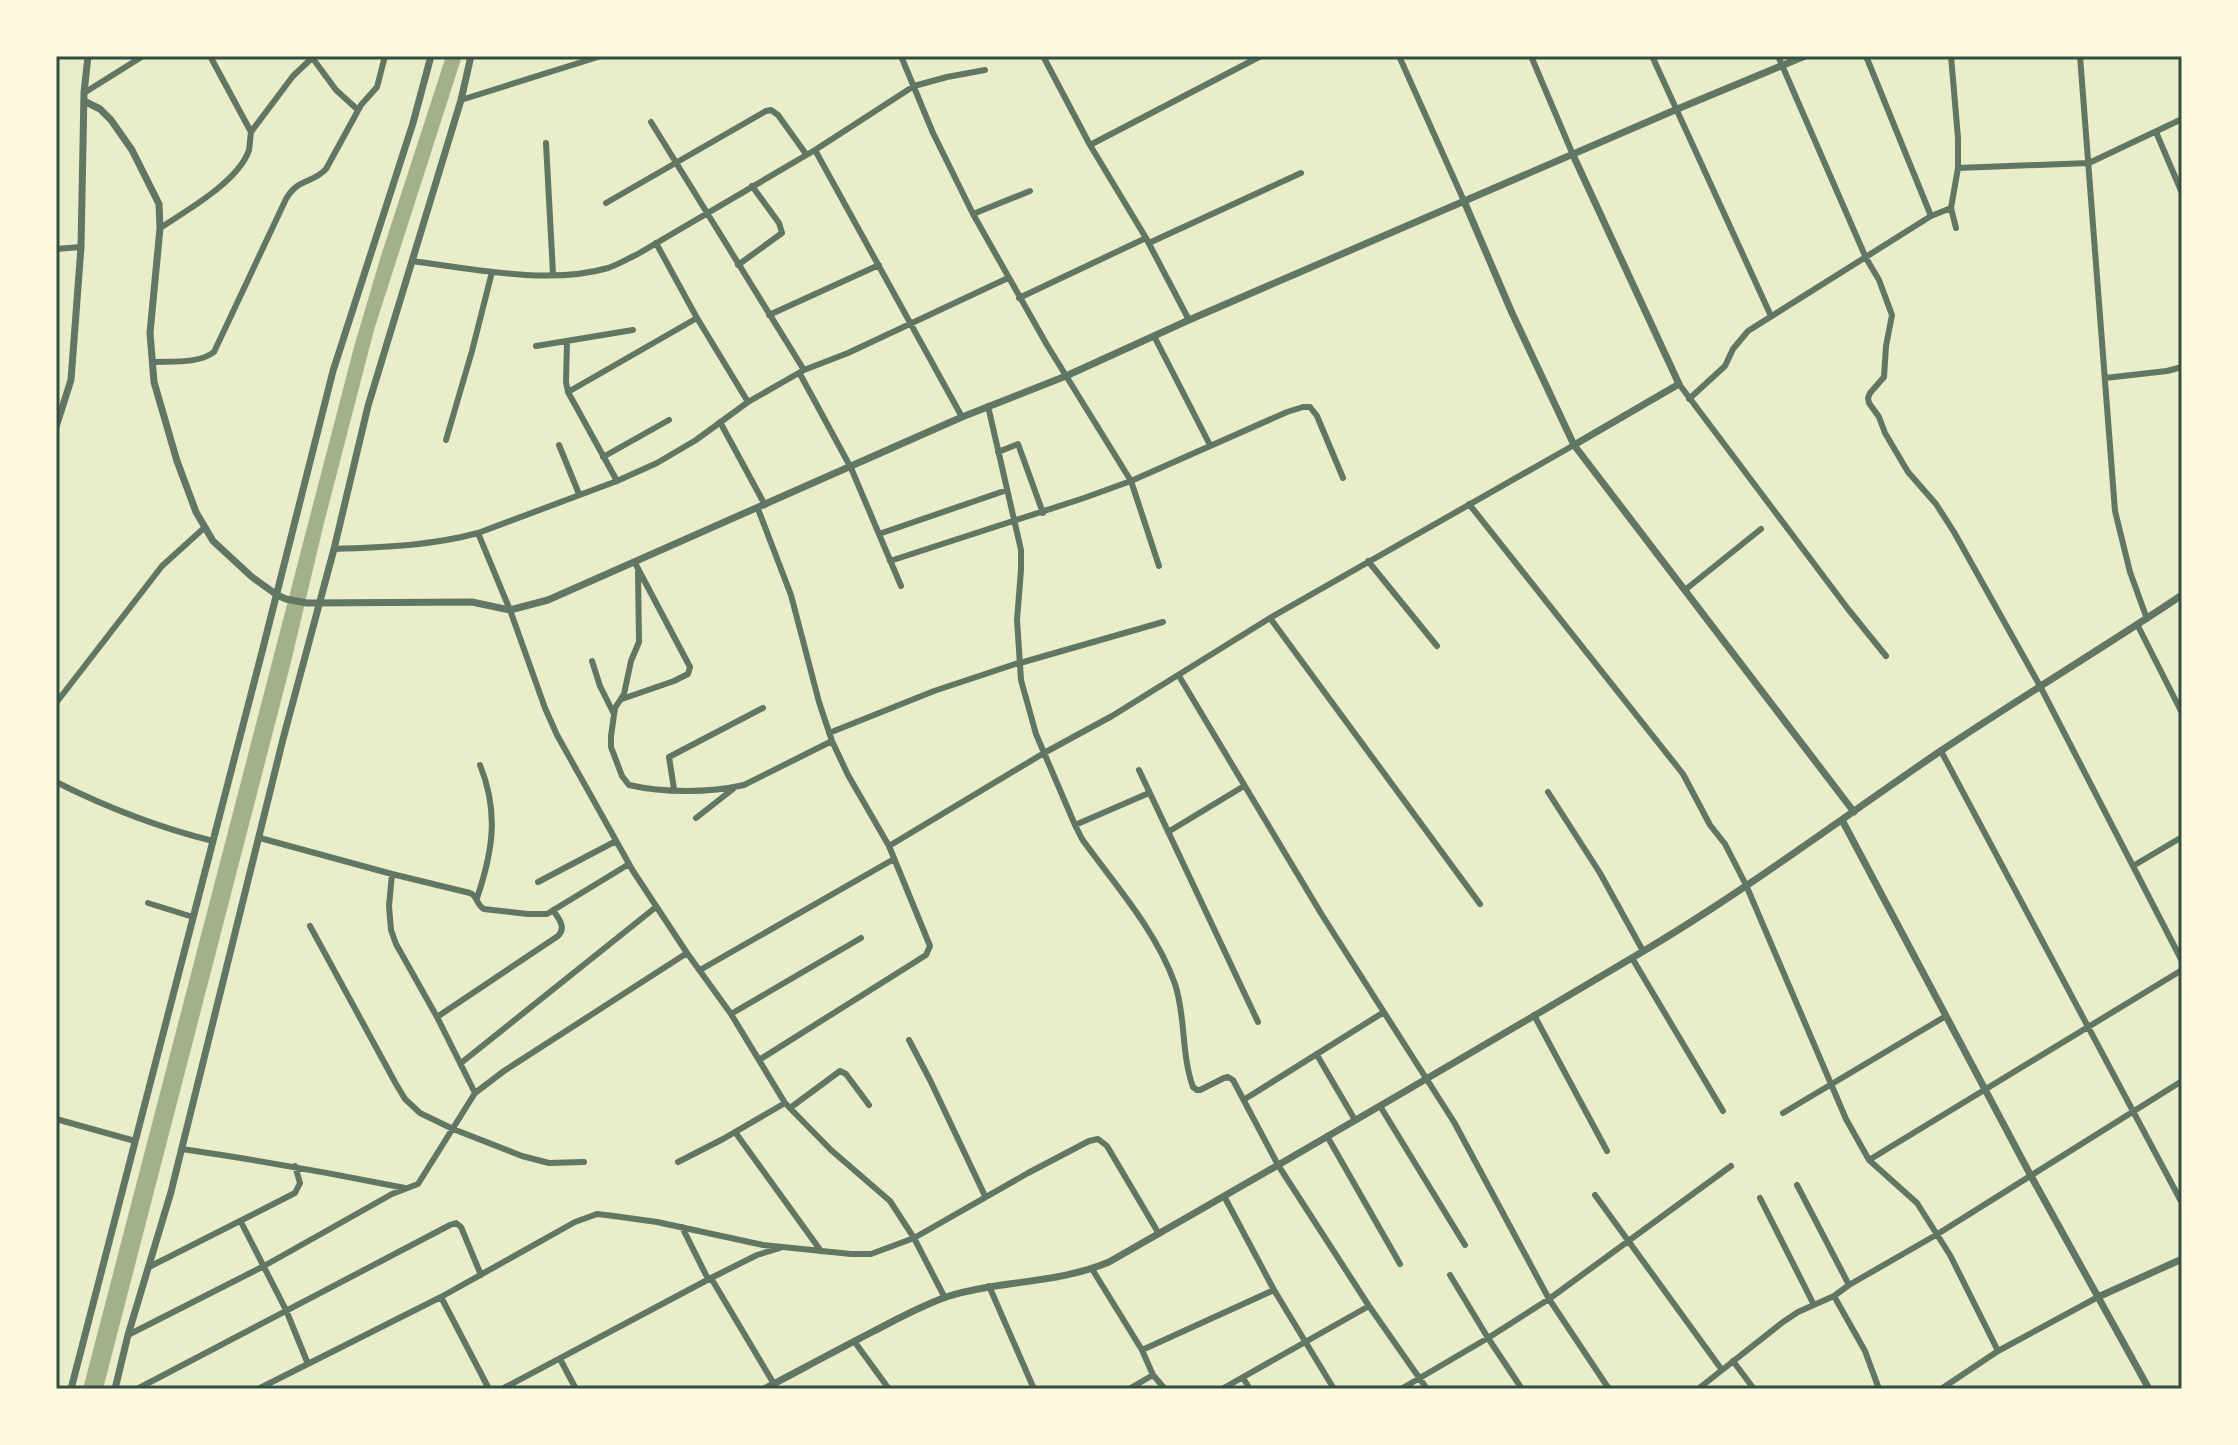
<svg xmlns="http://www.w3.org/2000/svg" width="2238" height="1445" viewBox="0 0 2238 1445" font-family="Roboto,sans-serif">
	<rect width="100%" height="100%" fill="#e9edc9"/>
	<!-- water -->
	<path fill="#a3b18a" d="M446,56H462L374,330L324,523L290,666L103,1389H83L354,347L380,259Z"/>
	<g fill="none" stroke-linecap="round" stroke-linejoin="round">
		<!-- minor -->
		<path stroke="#617663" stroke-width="6" d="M210,56L251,132
			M311,56L336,90L358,110
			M901,56L933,133L973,214L1047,345L1131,481L1159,566
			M1043,56L1090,145L1146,238L1189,320
			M1399,56L1464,201
			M1531,56L1573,155
			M1652,56L1771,316
			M1778,56L1866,258L1879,280L1892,315L1886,346L1884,377L1870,393L1868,398L1869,403L1879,417L1885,433L1908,472L1936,504L1954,532L2040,686L2182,961
			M1866,56L1931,216
			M1951,56L1958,138V168L1951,208L1956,228
			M2080,56L2115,511L2130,572L2147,619
			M84,93L143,56
			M461,100L601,56
			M651,122L804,370
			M251,132L293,76L312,58
			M2156,132L2182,193
			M546,143L553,274
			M1090,145L1261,56
			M815,150L962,417
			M1958,168L2089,163L2182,119
			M606,203L766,111L771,110L778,115L806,154
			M973,214L1030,191
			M160,228C186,211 239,181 249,150C250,145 250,138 251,132
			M656,243L697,318L748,402
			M1149,243L1301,173
			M56,249L81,247
			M412,261C471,269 550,285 608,268C617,265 627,259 636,255L815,150L914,86L947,77L985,70
			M738,265L782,233L779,223L752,186
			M1019,298L1146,238
			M769,315L879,265
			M1154,336L1210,445
			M567,341L566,382L568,392L617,481
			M536,346L633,330
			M152,362C171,361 199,364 214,352L286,199C298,178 312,184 326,169L361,105L377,87L385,56
			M800,374L851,468L901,586
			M2105,378L2167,371L2182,367
			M1679,384L1848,609L1886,656
			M568,392L697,318
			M1689,399L1725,366L1733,349L1748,331L1931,216L1951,208
			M988,406L1021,550V570L1017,620L1021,680L1036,734L1075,825L1082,839C1115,885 1156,930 1175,984C1186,1017 1181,1054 1193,1087L1197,1090H1200L1224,1078L1228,1077L1233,1080L1278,1165L1369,1306L1427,1389
			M720,422L765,505
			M446,440L472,351L492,272
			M559,445L579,494
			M998,452L1018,444L1043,513
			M603,457L669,420
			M1469,504L1683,774L1710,825L1725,844L1746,885L1846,1119L1869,1160L1917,1203L1950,1255L1998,1351
			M758,509L791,595L819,702L832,741L848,775L889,846L930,946L926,955L915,962L759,1060
			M478,533L510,610L545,708L557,735L633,871L687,953L731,1014L785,1103L831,1150L890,1201L914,1238L945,1298
			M879,534L1007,490
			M334,549C383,547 430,546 478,533L617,481L657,463L696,440L748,402L804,370L848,353L1008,278
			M890,561L1084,498L1131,481L1287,412L1303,407H1310L1317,416L1343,478
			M1368,561L1437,646
			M638,572L639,642L631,661L624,694L615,708L611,736V747L622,776L629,785C664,793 709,793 744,785L832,741
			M1685,590L1761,529
			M1270,618L1480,904
			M2138,626L2182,713
			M592,661L600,686L614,714
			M1020,663L1163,622
			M1179,676L1322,915L1454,1122L1549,1299L1609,1389
			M622,699L674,681L688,674L690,667L635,563
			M56,703L162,566L204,528
			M829,733L934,691L1018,663
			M1941,751L2182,1203
			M1139,770L1258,1022
			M56,782C108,808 156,827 213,841
			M674,789L669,757L763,708
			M1548,792L1600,873L1643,951
			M696,818L733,789
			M1075,825L1149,793
			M1168,832L1244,786
			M260,838L392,874L470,893C478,896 476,905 484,909L528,914H547L629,864
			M889,846L1044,753L1112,716L1270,618L1574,445
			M2133,866L2182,837
			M392,874L389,906L391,930L396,944L437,1017L475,1093
			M538,882L616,841
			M477,898C493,851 499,812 480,765
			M148,903L193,917
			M310,926L396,1084L405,1099L420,1113L453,1129L522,1156L549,1163L584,1162
			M1632,958L1723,1111
			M700,970L894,859
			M731,1014L861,938
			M1534,1015L1607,1151
			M437,1017L558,936C567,927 558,918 553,910
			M909,1040L930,1080L985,1196
			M1317,1055L1355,1120
			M461,1063L656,907
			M1245,1099L1384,1012
			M1380,1106L1465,1245
			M790,1108L840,1071L846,1074L869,1105
			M1783,1113L1946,1016
			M56,1119L135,1141
			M735,1132L821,1251
			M1327,1136L1400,1264
			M182,1149C257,1160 331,1173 405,1188
			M1869,1160L2182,970
			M678,1162L723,1139L785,1103
			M1797,1185L1849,1285
			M1595,1195L1722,1370
			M1224,1196L1274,1290L1334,1389
			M1760,1198L1814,1305
			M241,1222L286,1310L308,1364
			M682,1227L706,1275L709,1279L711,1278L774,1384
			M149,1267L295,1193L300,1183L295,1166
			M1092,1269L1142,1350L1153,1375L1165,1389
			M1450,1275L1488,1338L1522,1389
			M989,1286L1034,1389
			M1834,1296L1865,1351L1879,1389
			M441,1297L489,1389
			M128,1335L264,1266L392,1194L418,1184L475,1093L504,1071L687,953
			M854,1341L889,1389
			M1142,1350L1274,1290
			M560,1359L576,1389
			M1733,1361L1754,1389
			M1243,1378L1250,1389
			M137,1389L450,1225L456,1223L461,1227L481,1275
			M258,1389L441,1297L575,1222L597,1214L614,1216L657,1222L763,1245L851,1254H871L914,1238L1028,1173L1089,1141L1098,1139L1107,1146L1159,1234
			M502,1389L711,1278L757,1255L780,1248
			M1129,1389L1153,1375
			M1222,1389L1369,1306
			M1401,1389L1488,1338L1549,1299L1731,1166
			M1698,1389L1783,1322L1798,1312L1834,1296L1849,1285L1936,1235L2182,1081
			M1941,1389L1998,1351L2098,1297"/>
		<!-- tertiary -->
		<path stroke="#617663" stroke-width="7" d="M84,101L100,109L111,120L132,150L159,204L160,228L150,333L154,382L177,461L196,512L213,541L252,577L277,595L286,599L307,603L472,602L510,610L548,600L962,417L1066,376L1189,320L1675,110L1805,56
			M1573,155L1679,384L1574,445
			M1464,201L1512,313L1574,445L1854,812
			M56,427L71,380L81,247L84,93L88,56
			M1842,820L2031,1176L2149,1389
			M2098,1297L2182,1259
			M71,1389L263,648L333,371L413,123L431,56
			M115,1389L128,1335L171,1192L283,739L334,549L368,406L461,100L471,56
			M764,1389C800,1370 837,1350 874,1331C897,1319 921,1306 946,1297C1000,1280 1057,1284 1109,1262C1288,1160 1465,1057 1642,952C1745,891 1842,818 1942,750C2021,697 2103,648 2182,595"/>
	</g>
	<!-- border -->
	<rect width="2238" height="1445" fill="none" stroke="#fefae0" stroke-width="116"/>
	<rect x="58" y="58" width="2122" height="1329" fill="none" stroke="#344e41" stroke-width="3"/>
</svg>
